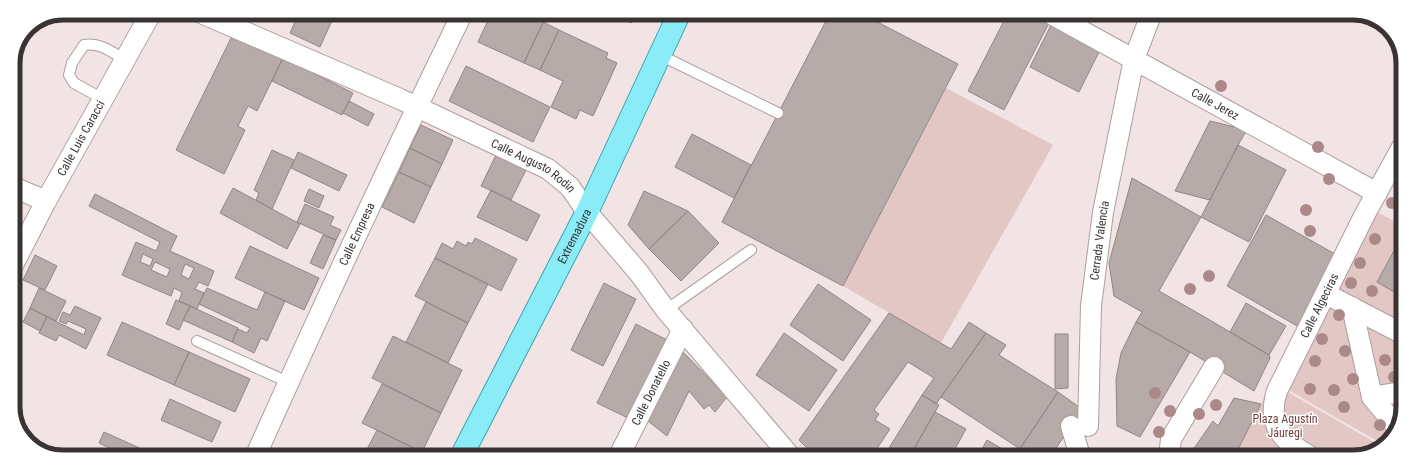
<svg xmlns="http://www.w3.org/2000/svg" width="1416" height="470" viewBox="0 0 1416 470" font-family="'Roboto Condensed',sans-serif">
	<rect width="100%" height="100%" fill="#f2e4e4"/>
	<!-- green -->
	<path fill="#e2c7c5" d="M946,88L1053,145L941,343L843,286Z
		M1371,209L1402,225L1400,423L1384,445L1283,387Z
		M1273,381L1274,384L1383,447L1353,457H1234Z"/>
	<!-- building -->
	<path fill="#b7abaa" stroke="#928685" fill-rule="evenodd" d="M299,13L335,14L320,47L290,33Z
		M378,14H395L392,20Z
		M404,14H420L417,21L404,15Z
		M491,14H547L524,63L478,42Z
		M613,14H635L631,23Z
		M829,15H864L958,64L843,286L722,222Z
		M1007,15H1035L1049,23L1004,110L968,91Z
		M543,22L559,30L540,70L524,63Z
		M1051,25L1100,50L1079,92L1030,67Z
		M559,30L608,53L606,58L617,63L593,116L580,110L576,119L551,107L563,81L540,70Z
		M233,34L283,58L257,111L248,106L238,126L245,130L224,174L176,150Z
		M283,58L353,93L342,115L272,81Z
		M466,66L550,107L533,142L449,101Z
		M349,101L374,114L368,126L343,113Z
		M1210,121L1247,130L1238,145L1210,200L1175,191Z
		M421,125L453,140L442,164L410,148Z
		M692,134L751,165L734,198L675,167Z
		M1238,145L1286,170L1249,242L1201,217Z
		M410,148L442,164L431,187L399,172Z
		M272,150L294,160L272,209L256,200L259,193L254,190Z
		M298,152L347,175L339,191L291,168Z
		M496,155L526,170L511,200L481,186Z
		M399,172L431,187L414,223L382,207Z
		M1132,178L1201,217L1159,291L1203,316L1269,355L1270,358L1254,391L1190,352L1136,322L1142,312L1114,296L1109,263Z
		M233,188L300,224L287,249L220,213Z
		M309,189L324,196L319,208L304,201Z
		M491,190L540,215L527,241L477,217Z
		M644,191L688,211L649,249L628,225Z
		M95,194L177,236L170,251L214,271L208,286L199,282L195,289L204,293L197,309L179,301L182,292L174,288L171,296L122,275L136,242L156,251L160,242L89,206ZM143,254L153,259L150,266L140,262ZM155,262L170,269L167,277L151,270ZM185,264L194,268L189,279L181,275Z
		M305,204L334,217L330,225L341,230L336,240L297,222Z
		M688,211L719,243L681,281L649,249Z
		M1266,215L1342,258L1306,331L1227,286Z
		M323,235L336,240L323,269L310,263Z
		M1402,236L1401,296L1377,282Z
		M475,238L517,259L501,291L435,258L442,243L453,249L457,241L466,246L468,242L472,244Z
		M250,246L319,278L304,310L235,278Z
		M35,255L57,266L45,290L23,280Z
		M435,258L488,284L468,323L415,296Z
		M604,283L636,299L603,366L571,350Z
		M818,284L871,320L843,361L790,325Z
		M39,288L66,301L56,321L30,308Z
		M207,288L257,310L265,292L285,301L267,341L261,338L254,353L232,342L238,329L247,333L250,328L199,304Z
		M176,300L190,306L179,330L166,324Z
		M426,302L468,323L448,363L406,342Z
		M1246,303L1286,326L1269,355L1230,332Z
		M75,306L101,318L86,349L59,335L56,341L39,333L47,317L84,335L86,329L68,321L66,324L59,321L63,312L70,315Z
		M190,306L238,328L232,342L183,320Z
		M30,308L47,317L40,331L23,322Z
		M889,313L951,349L969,322L986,333L936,404L922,395L934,378L908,362L874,410L879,414L875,420L890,429L872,456H815L799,440Z
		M122,322L189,352L174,385L107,355Z
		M1136,322L1190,352L1140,437L1117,426L1116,379L1121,353Z
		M636,324L667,340L628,418L597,403Z
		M784,333L837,370L809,411L756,375Z
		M986,333L1006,345L999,355L1058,392L1020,449L941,397Z
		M1055,334H1068V388L1055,389Z
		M393,336L462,370L441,413L372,378Z
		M189,352L250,379L235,412L174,385Z
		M683,352L727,397L715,412L709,405L704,409L689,391L667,436L648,421Z
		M382,384L441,413L422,452L362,423Z
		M1058,392L1082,409L1051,456H1015Z
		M922,395L939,405L910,456H884Z
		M1234,398L1261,404L1234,457H1188L1213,421L1218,426Z
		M170,399L221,422L212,442L161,420Z
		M935,412L966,429L951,456H910Z
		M377,430L422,452L421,455H364Z
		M104,432L155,455H117L118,452L99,443Z
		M987,440L1006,451L1003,456H978Z
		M96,449L109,455H94Z"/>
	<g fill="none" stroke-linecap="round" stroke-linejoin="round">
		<defs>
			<path id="lane" d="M660,55L778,113
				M103,99L74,83L69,75L72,63L84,45C100,42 113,53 125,60
				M665,309L676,303L751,250
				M197,341L288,382"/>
			<g id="street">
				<path id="s1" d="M201,13L400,99L548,169L570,187L587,212L639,273L665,309L790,456"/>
				<path id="s2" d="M1053,15L1377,193"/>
				<path d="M13,187L46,201"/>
				<path id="s3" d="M13,265L46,201L151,13"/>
				<path d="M1328,295L1401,333"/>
				<path d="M1352,307L1372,397L1397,427"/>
				<path d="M1372,397L1401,392"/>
				<path d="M1071,426L1080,456"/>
				<path id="s4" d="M1088,426L1091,306L1103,212L1134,59L1151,15"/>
				<path id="s5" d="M256,455C322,307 391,160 462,14"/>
				<path id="s6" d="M619,456L683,329"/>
				<path d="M1169,457L1171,439L1214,367"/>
				<path id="s7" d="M1311,457C1283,441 1266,426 1277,391L1365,214L1402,147"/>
			</g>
			<g id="primary">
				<path id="s8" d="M462,455L587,212L679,14"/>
			</g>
		</defs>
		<!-- lane casing -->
		<use href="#lane" stroke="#ac9f9e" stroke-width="12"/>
		<!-- street casing -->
		<use href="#street" stroke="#ac9f9e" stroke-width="22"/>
		<!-- primary casing -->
		<use href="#primary" stroke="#3ba3af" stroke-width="24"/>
		<!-- lane -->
		<use href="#lane" stroke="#fff" stroke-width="10"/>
		<!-- street -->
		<use href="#street" stroke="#fff" stroke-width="20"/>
		<!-- primary -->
		<use href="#primary" stroke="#8aecf7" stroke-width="22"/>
	</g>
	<!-- trees -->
	<g fill="#ab8989">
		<circle cx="1221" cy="86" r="6"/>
		<circle cx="1318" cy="147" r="6"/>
		<circle cx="1329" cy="179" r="6"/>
		<circle cx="1392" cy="203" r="6"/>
		<circle cx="1306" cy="210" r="6"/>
		<circle cx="1310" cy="231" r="6"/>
		<circle cx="1375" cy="239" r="6"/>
		<circle cx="1360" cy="263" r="6"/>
		<circle cx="1209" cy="276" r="6"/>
		<circle cx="1351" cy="283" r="6"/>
		<circle cx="1190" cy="289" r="6"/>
		<circle cx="1372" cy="291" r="6"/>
		<circle cx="1339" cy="315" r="6"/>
		<circle cx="1322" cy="339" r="6"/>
		<circle cx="1345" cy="351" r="6"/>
		<circle cx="1385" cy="360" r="6"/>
		<circle cx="1315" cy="361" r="6"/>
		<circle cx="1394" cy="377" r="6"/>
		<circle cx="1353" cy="379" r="6"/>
		<circle cx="1310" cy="389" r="6"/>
		<circle cx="1334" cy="390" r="6"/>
		<circle cx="1155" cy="393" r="6"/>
		<circle cx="1216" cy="405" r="6"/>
		<circle cx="1344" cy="407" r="6"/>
		<circle cx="1170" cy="411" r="6"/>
		<circle cx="1199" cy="414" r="6"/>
		<circle cx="1380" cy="425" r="6"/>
		<circle cx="1159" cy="432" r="6"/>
	</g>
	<g text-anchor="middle" stroke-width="3" stroke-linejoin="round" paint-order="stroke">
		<!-- street labels -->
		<g font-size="12" fill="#393333" stroke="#fff">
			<text dy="4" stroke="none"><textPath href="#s2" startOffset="185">Calle Jerez</textPath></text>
			<text dy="4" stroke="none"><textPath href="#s3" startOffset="144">Calle Luis Caracci</textPath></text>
			<text dy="4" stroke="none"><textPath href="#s1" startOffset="366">Calle Augusto Rodin</textPath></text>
			<text dy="4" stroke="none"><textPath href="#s5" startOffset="243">Calle Empresa</textPath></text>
			<text dy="4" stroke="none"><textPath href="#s8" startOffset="246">Extremadura</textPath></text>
			<text dy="4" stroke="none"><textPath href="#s4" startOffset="186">Cerrada Valencia</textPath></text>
			<text dy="4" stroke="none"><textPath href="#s7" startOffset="178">Calle Algeciras</textPath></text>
			<text dy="4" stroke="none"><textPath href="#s6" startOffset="71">Calle Donatello</textPath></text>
		</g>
		<!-- park labels -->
		<g font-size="12" fill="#713f3e" stroke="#fff">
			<text x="1285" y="423">Plaza Agustín<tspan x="1285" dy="14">Jáuregi</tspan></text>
		</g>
	</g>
	<!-- crop -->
	<path d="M0 0H1416V470H0ZM63 20H1353A43 43 0 0 1 1396 63V407A43 43 0 0 1 1353 450H63A43 43 0 0 1 20 407V63A43 43 0 0 1 63 20Z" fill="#fff" fill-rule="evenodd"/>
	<path fill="none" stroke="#393333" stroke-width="5" d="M63 20H1353A43 43 0 0 1 1396 63V407A43 43 0 0 1 1353 450H63A43 43 0 0 1 20 407V63A43 43 0 0 1 63 20Z"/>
</svg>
